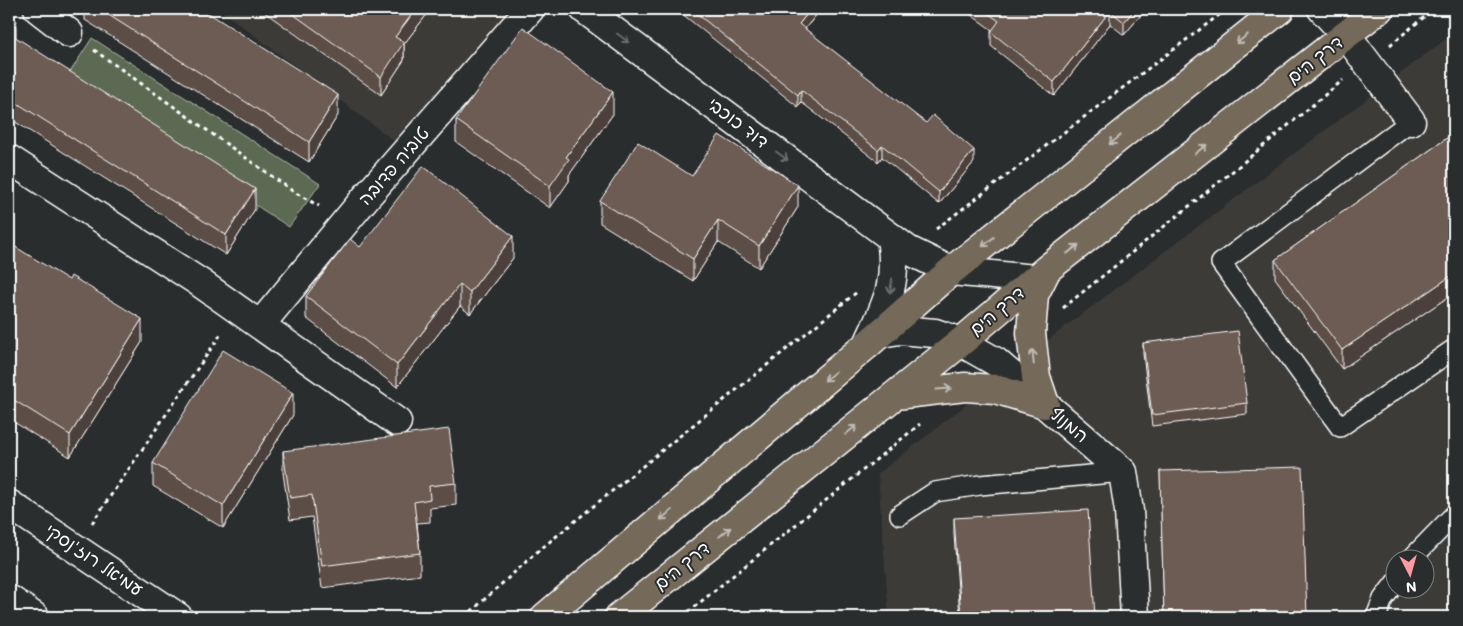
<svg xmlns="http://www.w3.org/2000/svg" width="1463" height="626" viewBox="0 0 1463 626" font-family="Mali,'Playpen Sans Hebrew',sans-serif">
	<rect width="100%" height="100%" fill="#2a2d2e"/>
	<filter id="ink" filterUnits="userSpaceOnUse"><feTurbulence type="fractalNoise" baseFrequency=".02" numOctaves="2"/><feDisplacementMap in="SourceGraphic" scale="10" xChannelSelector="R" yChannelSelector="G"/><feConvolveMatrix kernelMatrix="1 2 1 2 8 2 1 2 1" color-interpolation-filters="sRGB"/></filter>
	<g filter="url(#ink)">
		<!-- built -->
		<path fill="#3e3b39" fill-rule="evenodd" d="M219,9H513L401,146Z
			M1454,33V617H889L878,474L1061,330ZM1396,558H1426V588H1396Z"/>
		<!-- green -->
		<path fill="#5b6b53" stroke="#adb5a9" d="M92,38L320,184L289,227L65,80Z"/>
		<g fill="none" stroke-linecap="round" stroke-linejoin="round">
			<defs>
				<path id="service" d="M1411,121L1221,263L1340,427L1454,349
					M900,515L935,492L980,485L1123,472
					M1412,558L1454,515
					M1376,617L1383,599L1396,582"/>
				<path id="minor" d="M38,9L69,33
					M584,9L908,250L951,271L1035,279
					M1322,9L1347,36L1411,121
					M9,159L199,282L397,422
					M260,325L367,196L530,9
					M881,333L899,330L935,333L961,342L996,362L1123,472L1129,511L1135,617
					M868,344C887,302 898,285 891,237"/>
				<path id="tertiary" d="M9,504L178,617
					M9,599L35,617"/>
				<path id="primary" d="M896,395L965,387L995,389L1045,404
					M1045,404L1036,377L1031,333L1034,295L1045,273
					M545,617L868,344L951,271L1280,9
					M619,617L961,342L1047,269L1379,9"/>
			</defs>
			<!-- service casing -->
			<use href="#service" stroke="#fff" stroke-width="22"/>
			<!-- minor casing -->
			<use href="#minor" stroke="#fff" stroke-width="31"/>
			<!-- tertiary casing -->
			<use href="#tertiary" stroke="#fff" stroke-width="31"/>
			<!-- primary casing -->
			<use href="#primary" stroke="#fff" stroke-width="31"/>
			<!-- path -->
			<path stroke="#fff" stroke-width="3" stroke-dasharray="4 4" stroke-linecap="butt" d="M1390,45L1434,9
				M94,50L294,192L319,206
				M936,229L1227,9
				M1063,308L1239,166L1343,80
				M92,523L221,334
				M465,617L537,552L857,292
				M682,617L920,424"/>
			<!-- service -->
			<use href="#service" stroke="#2a2d2e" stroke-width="19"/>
			<!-- minor -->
			<use href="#minor" stroke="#2a2d2e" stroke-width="28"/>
			<!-- tertiary -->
			<use href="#tertiary" stroke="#2a2d2e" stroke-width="28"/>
			<!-- primary -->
			<use href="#primary" stroke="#746a5a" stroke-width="28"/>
		</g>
		<!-- wall -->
		<path fill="#5d4e47" stroke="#fff" d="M85,9H202L338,115L309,162L85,20Z
			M260,9H431L404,44V60L381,95Z
			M676,9H821L805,29L974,162L939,204L882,157L878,162L801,102L798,107Z
			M963,9H1146L1124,35L1110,24L1054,96L991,46V32L992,30Z
			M9,13L16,38L255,209L226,255L9,118Z
			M613,114L569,175V181L550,208L456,142V120Z
			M1454,133V293L1342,369L1275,278V260Z
			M692,176L798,207L759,268L718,242L693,281L600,223V201Z
			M9,243L142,342L70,457L9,419Z
			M360,247L513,258L470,314L460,306L397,387L306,318V296Z
			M1143,343L1247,403V414L1152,426L1143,354Z
			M293,415L223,528L153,486V463Z
			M283,451L456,483V505L430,508V522L417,523L420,553V575L322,588L312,517L290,520L283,473Z
			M1160,471L1307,617H1164Z
			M954,518L1095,617H960L954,534Z"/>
		<!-- shaded-wall -->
		<path fill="#4c403a" stroke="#fff" d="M416,9H431L404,44V60L381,95V77L395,37Z
			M811,9H821L799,36V24Z
			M1135,9H1146L1124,35V22Z
			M1110,11V24L1054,96V82Z
			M16,20V40L9,49V29Z
			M801,90V102L798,107V95Z
			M613,92V114L569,175V181L550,208V186L566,157Z
			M338,95V115L309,162V142Z
			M882,145V157L878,162V150Z
			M974,150V162L939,204V192Z
			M798,185V207L759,268V246Z
			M255,189V209L226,255V235Z
			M718,220V242L693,281V259Z
			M513,236V258L470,314V292Z
			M1454,274V293L1342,369V350Z
			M460,284V306L397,387V365Z
			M142,319V342L70,457V435Z
			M293,393V415L223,528V506Z"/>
		<!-- building -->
		<path fill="#6c5b53" stroke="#fff" d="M99,9H202L338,95L309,142Z
			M286,9H416L395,37L404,42L381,77Z
			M691,9H811L799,24L926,123L933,115L974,150L939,192L882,145L878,150L801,90L798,95Z
			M982,9H1135L1124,22L1110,11L1054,82L991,32L999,21Z
			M9,13L16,20L9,29Z
			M523,27L613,92L566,157L569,159L550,186L456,120Z
			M9,33L255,189L226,235L9,98V84L15,73L9,68Z
			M1454,133V274L1342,350L1275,260Z
			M719,135L798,185L759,246L718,220L693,259L600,201L638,142L692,176Z
			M423,166L513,236L470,292L460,284L397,365L306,296L350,239L360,247Z
			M9,243L69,280L71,276L142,319L70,435L9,397Z
			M1238,331L1247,403L1152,415L1143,343Z
			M223,350L293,393L223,506L153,463Z
			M449,429L456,483L429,486L430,499L414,502L420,553L322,566L312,495L290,498L283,451Z
			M1302,467L1307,617H1164L1160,471Z
			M1088,510L1095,617H961L954,518Z"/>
		<!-- one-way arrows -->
		<defs><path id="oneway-shaft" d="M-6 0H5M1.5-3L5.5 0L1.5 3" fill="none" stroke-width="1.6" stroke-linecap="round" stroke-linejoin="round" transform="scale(1.25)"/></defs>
		<g stroke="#6a6c6d">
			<use href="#oneway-shaft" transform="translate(623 38) rotate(37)"/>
			<use href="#oneway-shaft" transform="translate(782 156) rotate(37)"/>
			<use href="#oneway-shaft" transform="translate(891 286) rotate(99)"/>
		</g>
		<g stroke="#c0bcb5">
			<use href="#oneway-shaft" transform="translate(1242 39) rotate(141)"/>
			<use href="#oneway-shaft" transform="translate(1115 140) rotate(141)"/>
			<use href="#oneway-shaft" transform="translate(1201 149) rotate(-38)"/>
			<use href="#oneway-shaft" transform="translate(988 242) rotate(141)"/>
			<use href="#oneway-shaft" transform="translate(1073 249) rotate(-38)"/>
			<use href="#oneway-shaft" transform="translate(1033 357) rotate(-96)"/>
			<use href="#oneway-shaft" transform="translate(830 376) rotate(140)"/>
			<use href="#oneway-shaft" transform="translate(944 389) rotate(-4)"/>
			<use href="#oneway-shaft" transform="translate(851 430) rotate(-39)"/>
			<use href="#oneway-shaft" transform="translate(666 515) rotate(140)"/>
			<use href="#oneway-shaft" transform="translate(725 532) rotate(-39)"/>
		</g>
	</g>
	<g text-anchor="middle" stroke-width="4" stroke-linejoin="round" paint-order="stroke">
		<!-- street labels -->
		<g font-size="18" fill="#fff" stroke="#2a2d2e">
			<text transform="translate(1315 60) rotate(-38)" y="6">דרך הים</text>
			<text transform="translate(738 123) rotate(37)" y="6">דוד כוכבי</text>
			<text transform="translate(394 166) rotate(-49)" y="6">טוביה פדובה</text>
			<text transform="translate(997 311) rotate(-40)" y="6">דרך הים</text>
			<text transform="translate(1069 425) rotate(40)" y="6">המנוף</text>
			<text transform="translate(94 560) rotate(34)" y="6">עמיאל רוז'נסקי</text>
			<text transform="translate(682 566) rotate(-39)" y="6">דרך הים</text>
		</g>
	</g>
	<!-- margin -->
	<rect width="1463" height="626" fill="none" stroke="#2a2d2e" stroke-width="30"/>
	<rect x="15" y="15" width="1433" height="596" fill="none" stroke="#fff" stroke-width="2" filter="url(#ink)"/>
	<!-- north arrow -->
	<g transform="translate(1410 574) rotate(174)"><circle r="24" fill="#2a2d2e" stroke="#7f8182"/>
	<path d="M0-4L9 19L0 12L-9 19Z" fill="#ff9aa2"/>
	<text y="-8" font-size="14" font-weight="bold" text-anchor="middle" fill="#ffffff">N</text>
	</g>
</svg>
